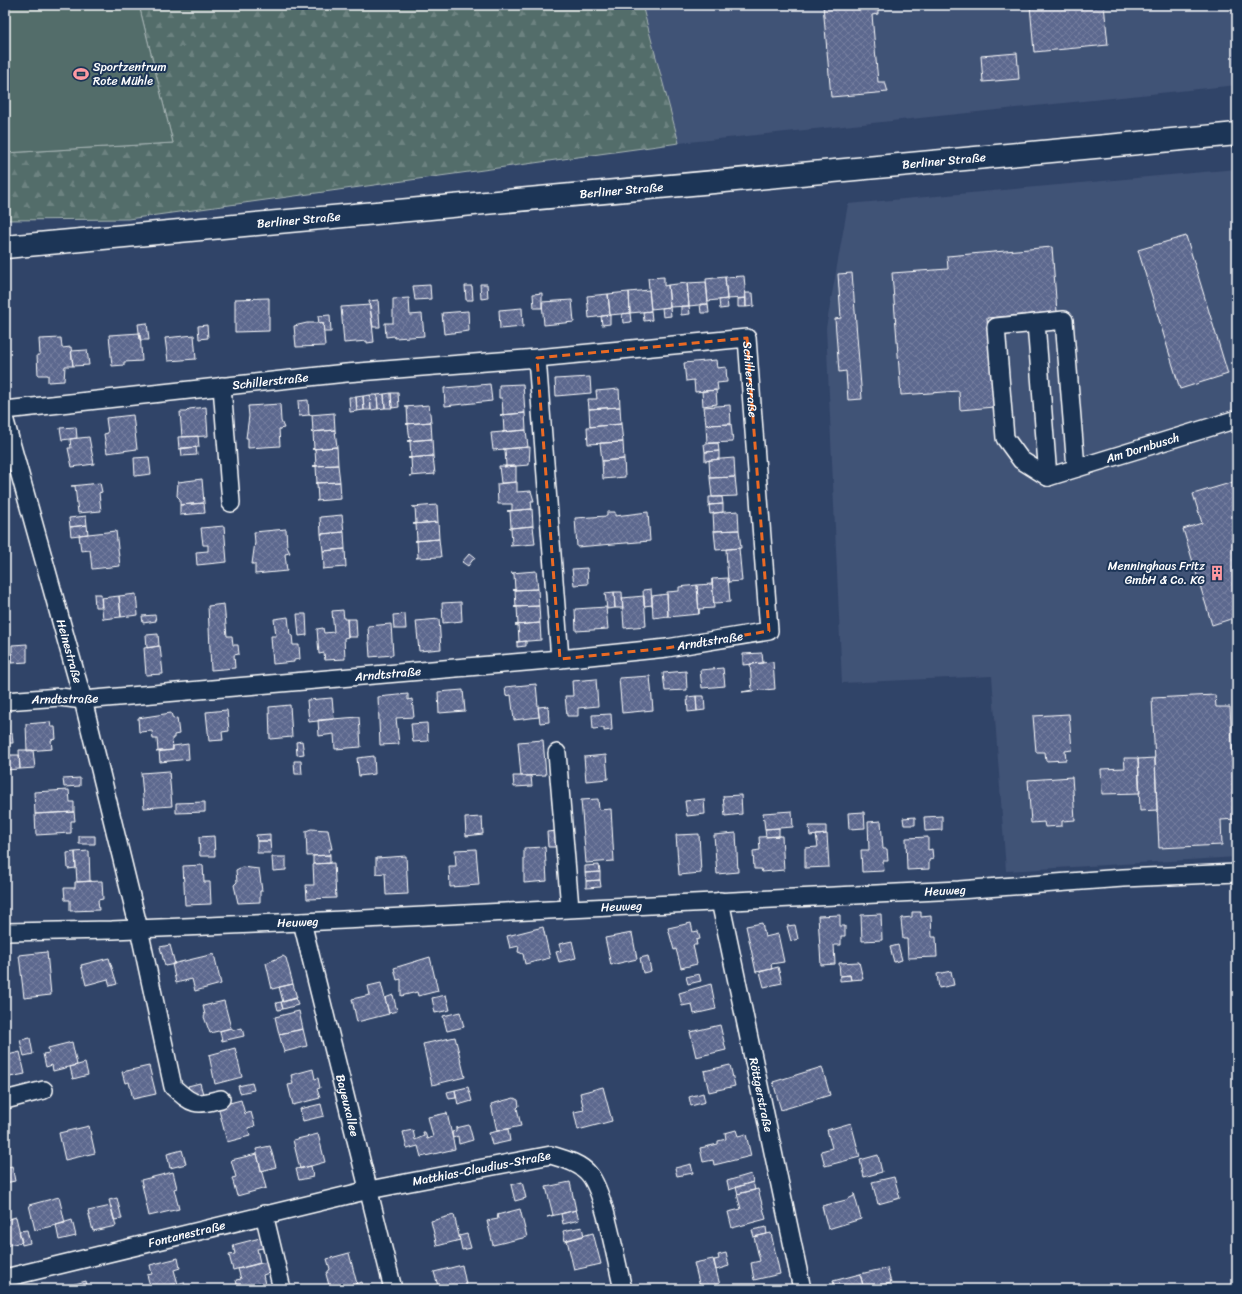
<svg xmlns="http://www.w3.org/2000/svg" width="1242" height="1294" viewBox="0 0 1242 1294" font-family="Sriracha,sans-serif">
	<defs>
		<pattern id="forest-firs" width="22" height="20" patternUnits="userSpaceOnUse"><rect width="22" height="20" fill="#536d6b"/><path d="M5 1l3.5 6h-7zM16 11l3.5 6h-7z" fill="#6d8381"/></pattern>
		<pattern id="building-cross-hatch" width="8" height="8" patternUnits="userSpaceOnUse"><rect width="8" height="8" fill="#5c678e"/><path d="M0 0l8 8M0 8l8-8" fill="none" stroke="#747e9f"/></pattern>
	</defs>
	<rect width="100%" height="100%" fill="#304468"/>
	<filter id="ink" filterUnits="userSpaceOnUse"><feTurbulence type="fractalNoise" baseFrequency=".025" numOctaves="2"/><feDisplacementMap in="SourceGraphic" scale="8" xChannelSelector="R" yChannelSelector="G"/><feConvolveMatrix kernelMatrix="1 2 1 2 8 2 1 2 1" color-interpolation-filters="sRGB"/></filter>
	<g filter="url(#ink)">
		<!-- built -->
		<path fill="#415276" d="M642,5H1237V85L679,143Z
			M1237,169V857L1006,871L992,676L842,683L826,328L848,204Z"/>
		<!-- forest -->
		<path fill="url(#forest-firs)" stroke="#a9b6b5" d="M139,5H642L679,143L128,219L5,220V153L173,143Z"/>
		<!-- pitch -->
		<path fill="#536d6b" stroke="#a9b6b5" d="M5,5H139L173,143L5,153Z"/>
		<!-- building -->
		<path fill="url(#building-cross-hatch)" stroke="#fff" d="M823,5H878V14L872,15L878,82H885L888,92L831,97Z
			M1030,5H1104L1108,45L1034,52Z
			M1017,53L1019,79L983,82L981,56Z
			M1186,236L1228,374L1180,389L1138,250Z
			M1052,247L1057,312L987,318L994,407L960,410L959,391L901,395L892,273L948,269L947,256Z
			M852,273L862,399L848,400L846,371L839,372L835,319L841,318L838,274Z
			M744,276L746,298L727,299L725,277Z
			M664,277V286L668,285L670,307L651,309L648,278Z
			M725,277L727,299L708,301L706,279Z
			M706,282L708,304L689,306L687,283Z
			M687,283L689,306L670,307L668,285Z
			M480,284H487L488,298L481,299Z
			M430,285L431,299L415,300L413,286Z
			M465,286H472L473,300H466Z
			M649,290L651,311L630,313L629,292Z
			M629,292L630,313L610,315L608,294Z
			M542,293V308H534L533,294Z
			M745,293H753L754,306L746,307Z
			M608,294L610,315L589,318L587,296Z
			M269,298V331L235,332V299Z
			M409,298L410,315L422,314L424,336L395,338L394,336L386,337L385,323H393V299Z
			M746,298V307H738V299Z
			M727,299L728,308L720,309L719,300Z
			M378,300L380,327H373L369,301Z
			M572,300L574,322L544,325L542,302Z
			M700,304H708L709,313H701Z
			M370,305L374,342L367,343V341L344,343L341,307Z
			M681,306H689L690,314L681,315Z
			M670,307L671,316L663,317L662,308Z
			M522,308L523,327L500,329L499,310Z
			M468,311L469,331L444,334L442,313Z
			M651,311L652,320L644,321L643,312Z
			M630,313L631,322L623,323L622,314Z
			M330,315L331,332H324L323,323L319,324L318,316Z
			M610,315V324L602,325L601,316Z
			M147,323L149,340H140L138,324Z
			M307,323H323L325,346L296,347L294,326Z
			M207,325L208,338L199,339L198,326Z
			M140,333L142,361L124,362V365L112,366L109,335Z
			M194,335L196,359L168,361L165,338Z
			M61,338L62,348L71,347L73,366H65L64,381L48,382V375H38L37,355H40L39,339Z
			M87,350L89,365L73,366L71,351Z
			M716,360L717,368L726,367L727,382L717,383L718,390L695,392L694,380L686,381L684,363Z
			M590,377L591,393L556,396L555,379Z
			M490,384L492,401L445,406L444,388Z
			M523,384L525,413L500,415L503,414L502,398H499V385Z
			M619,389L620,407L589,409L588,399H597L596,391Z
			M716,390L717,404L703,406L702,391Z
			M391,393L392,408H385L384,394Z
			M391,393H398L399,407L392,408Z
			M384,394L385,408L378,409L377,395Z
			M370,395L371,410H364L363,396Z
			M370,395H377L378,409L371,410Z
			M363,396L364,410L357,411L356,397Z
			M349,397H356L357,411L350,412Z
			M308,400L309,415L299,416L298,401Z
			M280,404L281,421L284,428L279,429L280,446L248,448V438H246L249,416L248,406Z
			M429,405L431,422L406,424H408L407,407H405Z
			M730,405L731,424L706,425L704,407Z
			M206,407L208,436L182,437L180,412H186L189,409Z
			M620,407L621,424L590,427L589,409Z
			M334,413L335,430L311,432H313L312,415H309Z
			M525,413L526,430L502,432H504L503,415H500Z
			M133,415L137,449L107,453L104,434L108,433L106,418Z
			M431,422L432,439L407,441H410L408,424H406Z
			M621,424L623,442L588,444L587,427Z
			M731,424L733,442L707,443L706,425Z
			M76,427L77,438L62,440L60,428Z
			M335,430L337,447L312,449H314L313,432H311Z
			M526,430L528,447L493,450L491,433Z
			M89,437L94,464L72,467L68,448H71L70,439Z
			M178,437L198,436L199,447L179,449Z
			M432,439L433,456L408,458H411L410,441H407Z
			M623,442L624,459L602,461L600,443Z
			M718,443L719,451L705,452L704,444Z
			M196,447L197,455L182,456L181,448Z
			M337,447L338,465L313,466H316L315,449H312Z
			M530,447L529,465L504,467L506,466L505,450L503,449Z
			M719,451V459L705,461V452Z
			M433,456L435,474L410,476L412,475L411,458H408Z
			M149,457L151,474L135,476L134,458Z
			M734,458L735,477L710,478L709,460Z
			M624,459L625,477L603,479L602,461Z
			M338,465L340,482L315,483H317L316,466H313Z
			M499,466H516V482L501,483Z
			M735,477L737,496L712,497L710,478Z
			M202,479L204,503L180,505V499L177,496L178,482Z
			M1237,481V617L1212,625L1183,529L1202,523L1193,494Z
			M340,482L341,499L316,501L318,500L317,484L315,483Z
			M517,482V492L531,491L534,501H531L532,509L507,511L512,510V504H498L497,484Z
			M100,483L102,492L99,493L101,511L78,513L75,486H71Z
			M709,497H722L723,504L709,505Z
			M204,503L205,513L180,515V505Z
			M723,504V512L710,514L709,505Z
			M437,505L438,522L413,524L416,523L415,507H412Z
			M532,509L533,526L509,528L511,527L510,511H507Z
			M738,511L739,530L714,531L713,513Z
			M607,512H615V516L648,512L650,541L577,547L575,518L607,516Z
			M342,515L344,532L321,534L320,517Z
			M86,516L87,525L70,527L69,518Z
			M438,522L439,539L415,541L417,540L416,524H413Z
			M87,525L88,534L71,536L70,527Z
			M224,526L227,562L197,565L196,552L208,551V545H203L201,528Z
			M533,526L535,544L510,546L512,544L511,528Z
			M286,529L287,547L290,553L285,554L287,571L255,574V564H252L255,542L254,532Z
			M739,530L741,548L716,550L714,531Z
			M116,531L120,566L92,569L90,550L81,551L79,535Z
			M344,532L345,549L323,551L321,534Z
			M439,539L441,557L416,558L418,557L417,541H415Z
			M739,548L742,581L728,582L726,549Z
			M345,549L346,567L322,569L324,568L323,551Z
			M470,553L475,557L468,566L462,562Z
			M587,568L588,584L574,585L572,569Z
			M536,571L538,589L513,590H515L514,574L511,573Z
			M728,578L730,602L714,603L712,579Z
			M712,579L714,608L699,609V614L697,585L712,584Z
			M697,585L699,614L668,617L667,592L679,591V587Z
			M538,589L539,606L514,607H516L515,590H513Z
			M651,589L652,605L644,606L643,590Z
			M614,592L615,608L607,609L605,593Z
			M614,592H622L623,608H615Z
			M94,594H101L102,607H95Z
			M136,594L138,615L121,617L119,596Z
			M667,594L668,616L653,618L652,596Z
			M119,596L121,617L103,619L101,598Z
			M644,596L646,626L624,628L622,598Z
			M461,602L462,621L443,623L442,603Z
			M224,604L227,636H232L233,645H238L239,654L234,655L235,668L211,670L208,606Z
			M539,606L540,623L515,625L518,624L517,607H514Z
			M606,607L608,629L576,631L575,609Z
			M343,610L344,619H347L348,637L344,638L345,659L325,660L324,653L319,654L317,629L323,628L324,633L334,632L332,611Z
			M297,614H306L307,635L299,636Z
			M405,614L406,629H394L393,615Z
			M155,615L156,621L143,623L142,616Z
			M288,617L290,635H292L293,645H299L300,659L294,660V662L273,664L271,636H276L274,619Z
			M347,619H356L357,637H348Z
			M439,619L441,649L419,651L416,621Z
			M540,623L541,640L516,642L519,641L518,625H515Z
			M391,624L393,655L370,657L368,626Z
			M158,634L159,646L147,648L146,635Z
			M526,641V646L517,647V642Z
			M27,644V662L12,663V645Z
			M160,646L163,674L146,675L144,648Z
			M5,653H8L9,672L5,673Z
			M8,653H11L12,663H8Z
			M762,653L763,663L743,665V654Z
			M773,662L775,689L742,692L752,690L750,664Z
			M723,668L725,686L702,688L700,670Z
			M686,671L687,690L665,691L663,673Z
			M650,676L653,710L622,713L619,678Z
			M596,679L598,706L578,708V716H567L565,696H573L572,681Z
			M536,684L539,717L514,720L511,695L506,696L505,687Z
			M463,690L465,711L439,713L438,692Z
			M408,694V700L412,699L414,717L396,718L399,744L380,745L378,697Z
			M1215,695L1216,707H1230L1236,819L1221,820L1222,845L1159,848L1152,698Z
			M696,696H704L705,710L697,711Z
			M696,696L697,711L688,712L687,697Z
			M332,698L334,719L309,722L307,700Z
			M290,705L292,737L270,739L269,707Z
			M548,706L549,722L540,723L538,707Z
			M227,710L229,731L222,732L223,740L209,741L206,712Z
			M171,713L173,719L177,718L179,734L174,735V738H172L173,750L156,752L158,751L157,739H153L152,731L139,732L138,718Z
			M611,714L612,730L604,731V728L593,729L592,715Z
			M1069,714L1072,750L1065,751L1066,760L1046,761L1045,752H1036L1033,716Z
			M359,717L361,747L335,749L334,734L319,736L318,720Z
			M50,722L51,727H55L56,739L51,740L52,749L27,751L26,724Z
			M427,723L428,741L413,742L411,724Z
			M5,725H8V734L12,733L13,743H9L10,751H5Z
			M543,740L546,775L521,776L518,742Z
			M302,741L304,754L297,755L296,742Z
			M188,744L189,759L160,762L159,751L173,750V746Z
			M19,750H33L35,768L20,769Z
			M5,755H19L20,769L5,770Z
			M606,755L608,779L586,781L584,757Z
			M374,756L375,774L359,776L357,758Z
			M1124,758H1138L1140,793L1102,794L1101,769L1125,768Z
			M1155,758L1157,810L1140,811L1138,759Z
			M294,761H301L302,774H295Z
			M169,771L172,806L144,808L141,773Z
			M513,776H531L532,786L514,787Z
			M1072,777L1075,820L1062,821V826L1045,827L1044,822L1031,823L1028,780Z
			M80,778V786L64,787L63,779Z
			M69,790L70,802H74V812L35,814L34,792Z
			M741,795L742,814L725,816L723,796Z
			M598,799L599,810L611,809L614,861L586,863L581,800Z
			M704,799L705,814L687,816L685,801Z
			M205,802V812L176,813V803Z
			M792,811L793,827L765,829L763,813Z
			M74,812L75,821H71V833L36,835L35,814Z
			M864,812L865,828L849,829L848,813Z
			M942,816V830L925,831L924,817Z
			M482,817L483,834L466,836L465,818Z
			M915,817V825H904L903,818Z
			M881,821L883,849H887L888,861H883L884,871L862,872L861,850H869L868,822Z
			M809,826H826V834L810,836Z
			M779,828V836L766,837L765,829Z
			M311,829L328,830L332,849H329L330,855L307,856L306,831Z
			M557,831L559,847H548L547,832Z
			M736,833L738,872L717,874L714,835Z
			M270,834V841H257L256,835Z
			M699,834L701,873L679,875L676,835Z
			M827,834L829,867L805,868V848L818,847L816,835Z
			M79,836H95V844H79Z
			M214,836L215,856H200L199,837Z
			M782,836L784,870L762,872L761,869H754L753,851L760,850L759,837Z
			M928,837V850L932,849L933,859L929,860V869L907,870L906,838Z
			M257,841H270L271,853H257Z
			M545,847L547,881L524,883V848Z
			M476,849L479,885L450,887L449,866H456L455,850Z
			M89,851L90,881L77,882L75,852Z
			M75,852L76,868L68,869L67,853Z
			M330,855V863L313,864V856Z
			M406,856L408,894L386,895L385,873L376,874V858Z
			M272,857H286V870L273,871Z
			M334,863L336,898L307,899L306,885H314L313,864Z
			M203,865L204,882H210L211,904L185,905L183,866Z
			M599,865L600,872L585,873V866Z
			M242,867L259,869L262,891H260V902L238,903L234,885L237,882L236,870Z
			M600,872V880L586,881L585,873Z
			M600,880L601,887L586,888V881Z
			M102,881L103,899L98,900L99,910L70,911V900H65L64,888H75V882Z
			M912,912H921V917L931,916L932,937H936L937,957L908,958L907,939H903L901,920L902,918L912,917Z
			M881,914L882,940L862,941L861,915Z
			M840,915V926H845V936H841V945H834L835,964L821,965L818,916Z
			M691,923L693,932L698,931L700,939L696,940L697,945H693L697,964L681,968L676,949L674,950L668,928Z
			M762,923L765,937L778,934L784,962L771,964L772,969L756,972L746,926Z
			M795,925L798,939L791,941L787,926Z
			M543,927L550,958L525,964L523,954L518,952L519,946L510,948L507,936Z
			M632,933L637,959L611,965L605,938Z
			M572,941L576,958L559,962L556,952L561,951L559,944Z
			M170,945L175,964L165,966L160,947Z
			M898,945L902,960L894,962L890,947Z
			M47,952L51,995L24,998L19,955Z
			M214,954L221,984L195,991L192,979L176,983L172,964Z
			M283,956L286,958L293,984L272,989L266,963Z
			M648,956L651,971L643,973L640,958Z
			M430,957L438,991L418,996L417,992L401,996V979L397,980L394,968Z
			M109,958L117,984L110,986L108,979L86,985L81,965Z
			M859,962L863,979L851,980L850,975L840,976L839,963Z
			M778,967L782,983L764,987L760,972Z
			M951,971L954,985L939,988L937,974Z
			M699,974L701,981L688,984L686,977Z
			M850,975L851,980L840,981V976Z
			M381,983L389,1014L357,1022L352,999L370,995L368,986Z
			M293,984L297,998L283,1002L279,987Z
			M711,984L716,1009L694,1014L692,1004L682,1006L679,993Z
			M393,995L397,1011L389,1013L385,998Z
			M446,995L450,1010L435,1013L432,998Z
			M296,998L298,1005L283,1009L281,1002Z
			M224,1001L231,1028L210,1033L204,1017L205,1015L203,1006Z
			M281,1002L283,1009L278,1010L276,1003Z
			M299,1011L303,1029L279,1034L275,1017Z
			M460,1012L464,1027L447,1031L443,1016Z
			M720,1025L726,1050L696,1057L690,1032Z
			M231,1028L234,1030L242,1028L244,1036L222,1041L220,1031Z
			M303,1029L307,1046L284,1052L279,1034Z
			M455,1037L465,1077L432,1085L423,1044Z
			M30,1038L33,1054L24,1056L20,1040Z
			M72,1042L77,1065L53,1071L52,1065L46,1067L43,1054L49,1053L48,1048Z
			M235,1048L242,1077L215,1084L209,1055Z
			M20,1052L25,1074L5,1078V1053L8,1055Z
			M85,1063L88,1075L73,1079L70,1067Z
			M730,1065L735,1086L709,1092L704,1071Z
			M149,1066L156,1094L133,1099L129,1082L125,1083L122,1072Z
			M822,1067L830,1095L781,1110L773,1082Z
			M313,1069L315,1079L318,1078L320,1088L317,1089L320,1098L293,1105L288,1085L293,1084L291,1075Z
			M200,1083L203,1094L191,1097L188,1086Z
			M252,1083L254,1090L240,1093L238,1086Z
			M468,1087L472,1101L458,1105L455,1090Z
			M603,1087L612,1121L578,1130L574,1112L584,1110L580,1093Z
			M455,1090L456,1098L449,1099L447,1092Z
			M703,1093L705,1102L691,1106L689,1097Z
			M514,1098L518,1100L519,1106L517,1108L521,1126L497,1131L491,1104Z
			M241,1100L245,1114L251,1112L255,1126L248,1128L250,1136L227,1142L218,1106Z
			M321,1104L324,1116L303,1121L300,1109Z
			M447,1113L455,1149L421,1157L418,1146L407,1149L403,1132L413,1130L415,1140L424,1136L423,1132H425L427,1139L433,1137L428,1117Z
			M851,1123L860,1157L825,1166L821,1151L832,1148L827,1130Z
			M469,1125L473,1140L459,1144L458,1136L453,1138L452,1132L456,1131V1128Z
			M89,1126L95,1153L65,1160L59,1133Z
			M508,1129L510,1141L492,1145L489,1133Z
			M736,1130L738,1136L746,1134L751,1156L714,1165L713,1160L703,1162L700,1148L718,1144V1141L726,1139L725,1133Z
			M318,1134L325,1162L300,1169L293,1140Z
			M270,1146L276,1167L261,1171L256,1149Z
			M182,1150L186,1164L170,1168L167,1154Z
			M257,1154L266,1188L237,1196L232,1178L236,1177L231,1160Z
			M878,1155L882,1172L864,1177L860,1160Z
			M691,1164L693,1173L677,1176L675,1168Z
			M12,1166L15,1181L5,1183V1168Z
			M311,1166L313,1177L299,1180L296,1169Z
			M173,1172L177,1188L174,1189L179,1209L149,1216L141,1180Z
			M751,1174L753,1182L729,1190L727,1181Z
			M894,1177L900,1198L878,1204L872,1182Z
			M522,1182L526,1198L515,1201L511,1185Z
			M570,1182L576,1210L547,1217L553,1215L546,1187Z
			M753,1182L755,1190L738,1194L736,1187Z
			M758,1189L766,1219L732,1228L728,1212L741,1209L737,1194Z
			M854,1193L861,1219L828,1229L822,1206L846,1200L854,1196Z
			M59,1197L65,1223L35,1230L29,1205Z
			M117,1198L122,1219L114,1220L109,1200Z
			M111,1206L116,1226L93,1231L88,1211Z
			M520,1209L527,1237L493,1245L487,1221L498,1219L497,1215Z
			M576,1210L579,1220L563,1224L561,1214Z
			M454,1215L460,1240L437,1246L431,1221Z
			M16,1217L22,1242L5,1246V1220Z
			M72,1220L76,1236L59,1240L56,1225Z
			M582,1227L584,1236L565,1241L563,1231Z
			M766,1227L767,1234L754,1237L752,1230Z
			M27,1230L30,1243L22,1245L19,1231Z
			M593,1233L601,1264L574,1270L567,1240Z
			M771,1233L780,1274L754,1280L751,1263L760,1261L754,1237Z
			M467,1234L471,1248L462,1250L459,1236Z
			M260,1238L263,1248L257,1249L260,1263L233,1270L229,1255L235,1254L233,1245Z
			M349,1253L357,1284H355L356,1289H330L326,1274L330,1269L327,1259Z
			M726,1253L729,1266L716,1270L714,1260L719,1259L718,1255Z
			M178,1258L180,1268L174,1270L178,1284L151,1289L147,1275L152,1274L150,1265Z
			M713,1259L721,1289H693L700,1287L694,1263Z
			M266,1262L269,1273L263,1275L266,1289H238L236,1280L241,1279L238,1269Z
			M462,1265L467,1289H431L438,1286L434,1272Z
			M887,1268L891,1283L864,1289L860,1274Z
			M860,1274L864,1289H835L833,1281Z
			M86,1281L88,1289H60V1288Z
			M184,1282L185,1289H156Z
			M362,1282L364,1289H356L355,1284Z"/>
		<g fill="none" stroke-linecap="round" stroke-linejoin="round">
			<defs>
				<g id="minor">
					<path d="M1036,323L996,327L1005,438L1021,460L1048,477"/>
					<path d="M537,358L560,659"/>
					<path d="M222,386L231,503"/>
					<path id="s1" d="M5,410L346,373L537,358L747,338L769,631L667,648L560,659L83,700L60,697L5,701"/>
					<path id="s2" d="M5,421L83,700L139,929L173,1087C193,1105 194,1106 221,1099"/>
					<path d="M1048,477L1036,323L1064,320L1076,468"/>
					<path id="s3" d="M1048,477L1237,419"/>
					<path d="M557,753L570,908"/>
					<path id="s4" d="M720,901L802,1289"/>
					<path id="s5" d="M302,922L393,1289"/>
					<path id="s6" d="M5,932L112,930L302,922L959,890L1123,878L1237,873"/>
					<path d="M5,1100L44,1090"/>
					<path d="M264,1214L282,1289"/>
					<path id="s7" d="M5,1278L369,1190L551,1155C564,1159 580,1163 589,1174C605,1193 616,1262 623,1289"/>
				</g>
				<g id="major">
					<path id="s8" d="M5,247L1237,134"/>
				</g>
			</defs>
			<!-- minor casing -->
			<use href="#minor" stroke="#fff" stroke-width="20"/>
			<!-- major casing -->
			<use href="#major" stroke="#fff" stroke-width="25"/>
			<!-- minor -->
			<use href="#minor" stroke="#1d3557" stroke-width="17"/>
			<!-- major -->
			<use href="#major" stroke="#1d3557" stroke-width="22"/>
		</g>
	</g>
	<!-- marked area -->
	<path fill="none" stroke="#ea6a24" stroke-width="3" stroke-dasharray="8 5" stroke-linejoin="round" d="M747,338L769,631L667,648L560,659L537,358Z"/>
	<!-- icons -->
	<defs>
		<symbol id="stadium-bare" viewBox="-9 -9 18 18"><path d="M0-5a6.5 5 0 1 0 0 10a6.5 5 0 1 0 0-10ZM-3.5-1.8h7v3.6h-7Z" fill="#ff9aa2" stroke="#1d3557" stroke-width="2.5" paint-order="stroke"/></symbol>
		<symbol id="building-bare" viewBox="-9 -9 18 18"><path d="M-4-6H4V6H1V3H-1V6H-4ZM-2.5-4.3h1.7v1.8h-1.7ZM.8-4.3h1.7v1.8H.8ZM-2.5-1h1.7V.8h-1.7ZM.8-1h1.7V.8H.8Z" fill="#ff9aa2" stroke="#1d3557" stroke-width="2.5" paint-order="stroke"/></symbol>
	</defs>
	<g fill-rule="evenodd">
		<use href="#stadium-bare" x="70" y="63" width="22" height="22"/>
		<use href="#building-bare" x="1206" y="562" width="22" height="22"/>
	</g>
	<g text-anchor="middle" stroke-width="4" stroke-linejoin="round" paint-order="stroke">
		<!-- poi labels -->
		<g font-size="12" fill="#fff" stroke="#1d3557" text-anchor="start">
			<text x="93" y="71">Sportzentrum<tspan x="93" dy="14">Rote Mühle</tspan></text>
			<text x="1205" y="570" text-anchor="end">Menninghaus Fritz<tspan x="1205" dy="14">GmbH &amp; Co. KG</tspan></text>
		</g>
		<!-- street labels -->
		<g font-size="12" fill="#fff" stroke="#1d3557">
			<text dy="4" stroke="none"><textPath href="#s8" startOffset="943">Berliner Straße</textPath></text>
			<text dy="4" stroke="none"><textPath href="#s8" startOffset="619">Berliner Straße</textPath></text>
			<text dy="4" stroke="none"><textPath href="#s8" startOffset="295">Berliner Straße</textPath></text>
			<text dy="4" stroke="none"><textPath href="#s1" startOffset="267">Schillerstraße</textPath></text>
			<text dy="4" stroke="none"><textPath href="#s1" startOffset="787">Schillerstraße</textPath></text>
			<text dy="4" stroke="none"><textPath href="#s3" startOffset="99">Am Dornbusch</textPath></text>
			<text transform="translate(710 641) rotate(-9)" y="4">Arndtstraße</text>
			<text dy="4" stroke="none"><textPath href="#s2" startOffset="239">Heinestraße</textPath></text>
			<text transform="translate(388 674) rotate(-5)" y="4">Arndtstraße</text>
			<text transform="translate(65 699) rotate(-1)" y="4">Arndtstraße</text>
			<text dy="4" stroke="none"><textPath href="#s6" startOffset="941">Heuweg</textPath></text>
			<text dy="4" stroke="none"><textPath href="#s6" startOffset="617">Heuweg</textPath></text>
			<text dy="4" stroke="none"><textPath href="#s6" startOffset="293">Heuweg</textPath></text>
			<text dy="4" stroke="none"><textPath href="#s4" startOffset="198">Röttgerstraße</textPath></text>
			<text dy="4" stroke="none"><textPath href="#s5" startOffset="189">Bayeuxallee</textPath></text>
			<text dy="4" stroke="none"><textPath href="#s7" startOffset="489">Matthias-Claudius-Straße</textPath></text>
			<text dy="4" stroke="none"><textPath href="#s7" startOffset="187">Fontanestraße</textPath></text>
		</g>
	</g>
	<!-- margin -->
	<rect width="1242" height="1294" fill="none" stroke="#1d3557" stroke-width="20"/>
	<rect x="10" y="10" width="1222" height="1274" fill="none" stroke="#fff" stroke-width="1.5" filter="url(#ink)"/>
</svg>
